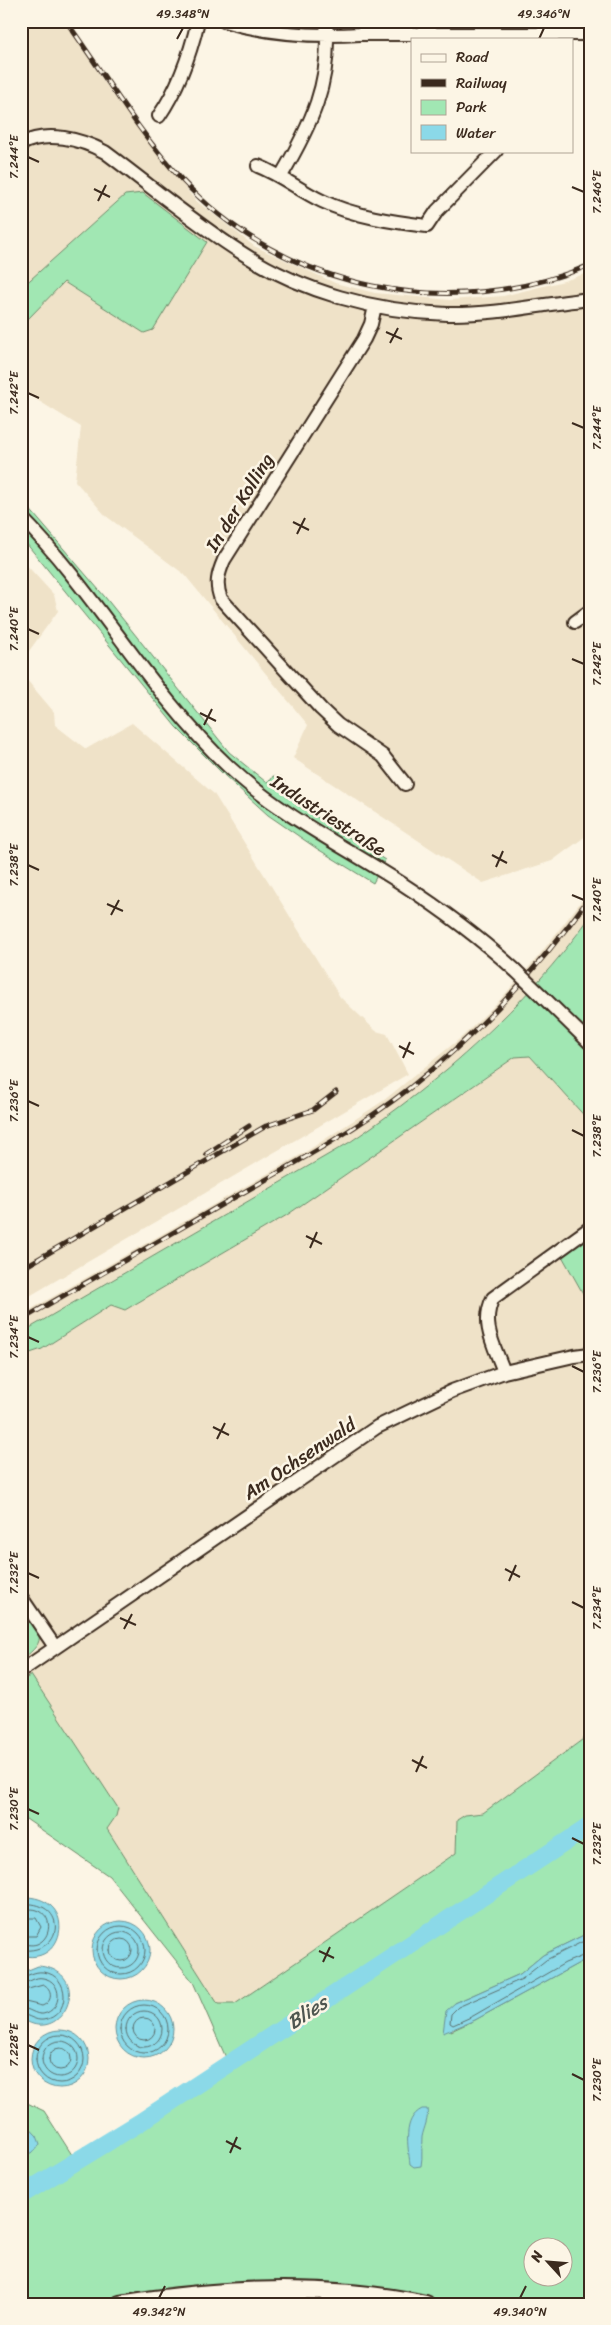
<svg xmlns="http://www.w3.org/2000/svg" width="611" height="2325" viewBox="0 0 611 2325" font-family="Sriracha,sans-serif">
	<rect width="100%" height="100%" fill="#fcf5e5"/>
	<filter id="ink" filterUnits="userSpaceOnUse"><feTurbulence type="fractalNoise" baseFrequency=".02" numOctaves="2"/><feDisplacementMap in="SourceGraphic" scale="10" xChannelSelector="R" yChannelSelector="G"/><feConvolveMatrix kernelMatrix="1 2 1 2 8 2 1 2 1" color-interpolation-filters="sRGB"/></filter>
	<g filter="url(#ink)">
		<!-- built -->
		<path fill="#efe2c8" d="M21,21H64L111,92L195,200L254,246L335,283L375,293L450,300L503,296L564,281L590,272V833L552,861L483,883L293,758L308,725L184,574L106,516L75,481L81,427L21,390V336L27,324L21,320Z
			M21,559L54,595L58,611L21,662Z
			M21,673L54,712L55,725L86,749L132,723L214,794L340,997L376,1031L387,1034L408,1074L21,1301Z
			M590,890V917L550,968L511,1011L438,1078L392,1114L350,1142L21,1333V1315L307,1151L383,1101L463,1036L499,1001L537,958Z
			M530,1056L590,1122V1233L562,1256L590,1306V1365L587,1367L590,1371V1734L483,1813L465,1815L457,1820L456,1853L235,2004H218L107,1829L116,1816L31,1675L21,1682V1660L37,1649L21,1608V1356L42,1349L111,1305L125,1310L287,1215L515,1057Z"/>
		<!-- green -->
		<path fill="#a1e7b3" stroke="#6e8868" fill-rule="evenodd" d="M143,193L207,242L153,330L144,333L64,282L28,319L21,314V288L125,195Z
			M21,499L105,597L229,752L266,782L271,780L273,776L281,777L309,812L385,860L373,883L316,848L268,815L224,775L176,727L21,537Z
			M590,917V1122L530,1056L515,1057L287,1215L125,1310L111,1305L42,1349L21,1356V1333L350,1142C442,1080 525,1007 590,917Z
			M590,1233V1306L562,1256Z
			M21,1608C39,1634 51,1638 21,1660Z
			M31,1675L118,1808L116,1816L107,1829L218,2004H235L456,1853L457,1820L465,1815L483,1813L590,1734V1932L543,1955L520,1974L455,2003L451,2031L475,2020L590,1957V2304H21V2100L44,2111L74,2158L227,2060L193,1982L109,1876L26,1819L21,1820V1682ZM534,2248H564V2278H534Z"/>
		<!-- water -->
		<path fill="#8bd9e8" stroke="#6b9397" d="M28,1897C79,1901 63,1968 21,1955V1899Z
			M92 1950a29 29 0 1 1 58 0a29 29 0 1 1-58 0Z
			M590,1932V1957L475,2020L443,2033L446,2011L455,2003L520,1974L543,1955Z
			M38,1966C96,1970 64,2049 21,2018V1973Z
			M115 2029a29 29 0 1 1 58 0a29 29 0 1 1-58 0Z
			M31 2059a29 29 0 1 1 58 0a29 29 0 1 1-58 0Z
			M422,2109H427C429,2119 424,2127 422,2137C421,2147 423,2156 421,2166L414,2167L410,2164C408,2146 402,2119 422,2109Z
			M21,2119L37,2136L40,2144L36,2150L21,2158Z"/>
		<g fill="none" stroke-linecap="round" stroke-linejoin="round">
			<!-- shore -->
			<path stroke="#5b706f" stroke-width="1" d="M21,1904C68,1899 66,1955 21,1950
				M21,1910C27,1910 31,1908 37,1910C53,1915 52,1938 37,1944C31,1946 27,1944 21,1944
				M21,1918H36L41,1927L36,1936H21
				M97 1950a24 24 0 1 1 48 0a24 24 0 1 1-48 0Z
				M103 1950a18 18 0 1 1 36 0a18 18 0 1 1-36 0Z
				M590,1938L546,1960L522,1979L458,2007L451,2014L450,2023L453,2025L473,2016L565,1963L590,1953
				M110 1950a11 11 0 1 1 22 0a11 11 0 1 1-22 0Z
				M21,1977C29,1976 34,1971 43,1972C71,1975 71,2017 43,2020C35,2021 29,2015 21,2014
				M21,1984C29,1983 35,1976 43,1978C63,1981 63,2010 43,2014C35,2015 29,2008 21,2008
				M21,1991L43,1985C53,1990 53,2002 42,2006L21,2001
				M120 2029a24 24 0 1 1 48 0a24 24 0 1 1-48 0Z
				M126 2029a18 18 0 1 1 36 0a18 18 0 1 1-36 0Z
				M133 2029a11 11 0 1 1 22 0a11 11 0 1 1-22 0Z
				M36 2059a24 24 0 1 1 48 0a24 24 0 1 1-48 0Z
				M42 2059a18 18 0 1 1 36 0a18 18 0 1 1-36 0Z
				M49 2059a11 11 0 1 1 22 0a11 11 0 1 1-22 0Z"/>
			<!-- river -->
			<path stroke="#8bd9e8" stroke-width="18" d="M21,2195L139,2123L590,1826"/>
			<defs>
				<path id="minor" d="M224,21C269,34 314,37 360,34H590
					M159,116C179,87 190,55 198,21
					M21,144C47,130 81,139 105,152C151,186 194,223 242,253C302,292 376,312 447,314C494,315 543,304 590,299
					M258,166C281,175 299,190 322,201C353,216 393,222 427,226L437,211L496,151
					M281,176C311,125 332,82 326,21
					M375,306L371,324L364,339L224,560C218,574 215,584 221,599L321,709L338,725L383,756L405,784
					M21,517C97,594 149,692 229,767C280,815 342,845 401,883C441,909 479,937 515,970
					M575,622L590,611
					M543,997L590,1043
					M504,1372C495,1347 480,1324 493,1298L590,1228
					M21,1597L55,1647
					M21,1671L377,1427L452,1391L504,1372L574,1356L590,1354"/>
				<path id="major" d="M120,2304C223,2288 323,2283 426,2304"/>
			</defs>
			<!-- minor casing -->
			<use href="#minor" stroke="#3b2a1e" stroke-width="16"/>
			<!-- major casing -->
			<use href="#major" stroke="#3b2a1e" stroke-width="20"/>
			<!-- minor -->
			<use href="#minor" stroke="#fcf5e5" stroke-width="12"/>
			<!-- major -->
			<use href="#major" stroke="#fcf5e5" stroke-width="16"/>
			<defs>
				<path id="rail" d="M66,21C104,74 138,132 182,180C285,291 451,323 590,265
					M206,1154L249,1126
					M21,1269L266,1126L313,1110L336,1092
					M21,1320C90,1281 159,1241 228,1201C290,1166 355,1131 411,1087C480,1032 538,969 590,897"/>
			</defs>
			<!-- rail casing -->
			<use href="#rail" stroke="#3b2a1e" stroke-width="5"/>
			<!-- rail -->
			<use href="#rail" stroke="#fcf5e5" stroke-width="3" stroke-dasharray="9" stroke-linecap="butt"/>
			<defs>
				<path id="minor-bridge" d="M515,970L543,997"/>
			</defs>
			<!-- minor-bridge casing -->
			<use href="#minor-bridge" stroke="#3b2a1e" stroke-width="16" stroke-linecap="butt"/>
			<!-- minor-bridge -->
			<use href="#minor-bridge" stroke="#fcf5e5" stroke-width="12"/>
		</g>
	</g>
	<!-- ticks -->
	<path fill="none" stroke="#3b2a1e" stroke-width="2" d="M177,39L183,28M539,39L544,28M28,157L39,162M572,187L584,192M94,189L110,197M98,201L106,185M386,332L402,339M390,343L398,328M28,393L39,398M572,423L584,428M293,522L309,530M297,534L305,518M28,629L39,634M572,659L584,664M200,713L216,721M204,725L212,709M492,855L507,863M28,865L39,870M496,867L503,851M572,895L584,900M107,904L123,911M111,915L119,900M399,1046L414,1054M403,1058L410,1042M28,1101L39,1106M572,1130L584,1136M306,1236L322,1244M310,1248L317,1232M28,1337L39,1342M572,1366L584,1372M213,1427L229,1435M217,1439L225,1423M505,1569L520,1577M28,1573L39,1578M509,1581L516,1565M572,1602L584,1608M120,1618L136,1625M124,1629L132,1614M412,1760L427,1768M416,1772L423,1756M28,1809L39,1814M572,1838L584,1844M319,1951L334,1958M323,1962L330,1947M28,2045L39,2050M572,2074L584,2080M226,2141L241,2149M230,2153L237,2137M159,2298L165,2286M520,2298L526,2286"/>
	<g text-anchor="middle" stroke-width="5" stroke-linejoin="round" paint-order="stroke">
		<!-- street labels -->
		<g font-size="19" fill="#3b2a1e" stroke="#fcf5e5">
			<text transform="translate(239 502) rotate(-58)" y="7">In der Kolling</text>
			<text transform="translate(329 815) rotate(33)" y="7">Industriestraße</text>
			<text transform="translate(299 1458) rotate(-34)" y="7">Am Ochsenwald</text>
		</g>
		<!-- water labels -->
		<g font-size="20" font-style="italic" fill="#4f5650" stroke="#fcf5e5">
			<text transform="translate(307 2012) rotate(-33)" y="7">Blies</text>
		</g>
	</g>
	<!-- margin -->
	<rect width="611" height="2325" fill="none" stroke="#fcf5e5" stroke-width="55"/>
	<!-- legend -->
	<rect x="411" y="38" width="162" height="115" fill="#fcf5e5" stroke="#afa495"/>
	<rect x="421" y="54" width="25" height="8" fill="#fcf5e5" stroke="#afa495"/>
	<text x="456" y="62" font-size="15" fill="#3b2a1e">Road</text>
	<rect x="421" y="79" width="25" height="8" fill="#3b2a1e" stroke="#afa495"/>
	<text x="456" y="88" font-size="15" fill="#3b2a1e">Railway</text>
	<rect x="421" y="100" width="25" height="15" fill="#a1e7b3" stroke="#afa495"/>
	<text x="456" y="112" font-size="15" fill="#3b2a1e">Park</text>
	<rect x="421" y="125" width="25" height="15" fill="#8bd9e8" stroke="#afa495"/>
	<text x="456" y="138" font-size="15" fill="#3b2a1e">Water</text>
	<!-- north arrow -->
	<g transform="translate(548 2262) rotate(296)"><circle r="24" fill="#fcf5e5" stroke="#afa495"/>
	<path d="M0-4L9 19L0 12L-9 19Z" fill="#3b2a1e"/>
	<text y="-8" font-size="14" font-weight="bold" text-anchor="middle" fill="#3b2a1e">N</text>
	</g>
	<rect x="28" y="28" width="556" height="2270" fill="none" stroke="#3b2a1e" stroke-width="2"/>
	<g font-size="12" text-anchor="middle" fill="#3b2a1e">
		<text x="183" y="18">49.348°N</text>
		<text x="544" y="18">49.346°N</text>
		<text transform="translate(14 157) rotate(-90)" y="4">7.244°E</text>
		<text transform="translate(597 192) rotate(-90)" y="4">7.246°E</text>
		<text transform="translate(14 393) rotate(-90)" y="4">7.242°E</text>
		<text transform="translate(597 428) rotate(-90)" y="4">7.244°E</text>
		<text transform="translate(14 629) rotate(-90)" y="4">7.240°E</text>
		<text transform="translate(597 664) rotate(-90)" y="4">7.242°E</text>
		<text transform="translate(14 865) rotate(-90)" y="4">7.238°E</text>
		<text transform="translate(597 900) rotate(-90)" y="4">7.240°E</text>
		<text transform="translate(14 1101) rotate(-90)" y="4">7.236°E</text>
		<text transform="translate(597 1136) rotate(-90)" y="4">7.238°E</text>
		<text transform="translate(14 1337) rotate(-90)" y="4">7.234°E</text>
		<text transform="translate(597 1372) rotate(-90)" y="4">7.236°E</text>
		<text transform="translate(14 1573) rotate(-90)" y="4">7.232°E</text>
		<text transform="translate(597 1608) rotate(-90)" y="4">7.234°E</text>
		<text transform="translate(14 1809) rotate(-90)" y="4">7.230°E</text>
		<text transform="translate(597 1844) rotate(-90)" y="4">7.232°E</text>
		<text transform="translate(14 2045) rotate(-90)" y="4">7.228°E</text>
		<text transform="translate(597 2080) rotate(-90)" y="4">7.230°E</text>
		<text x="159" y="2316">49.342°N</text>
		<text x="520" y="2316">49.340°N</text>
	</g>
</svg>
